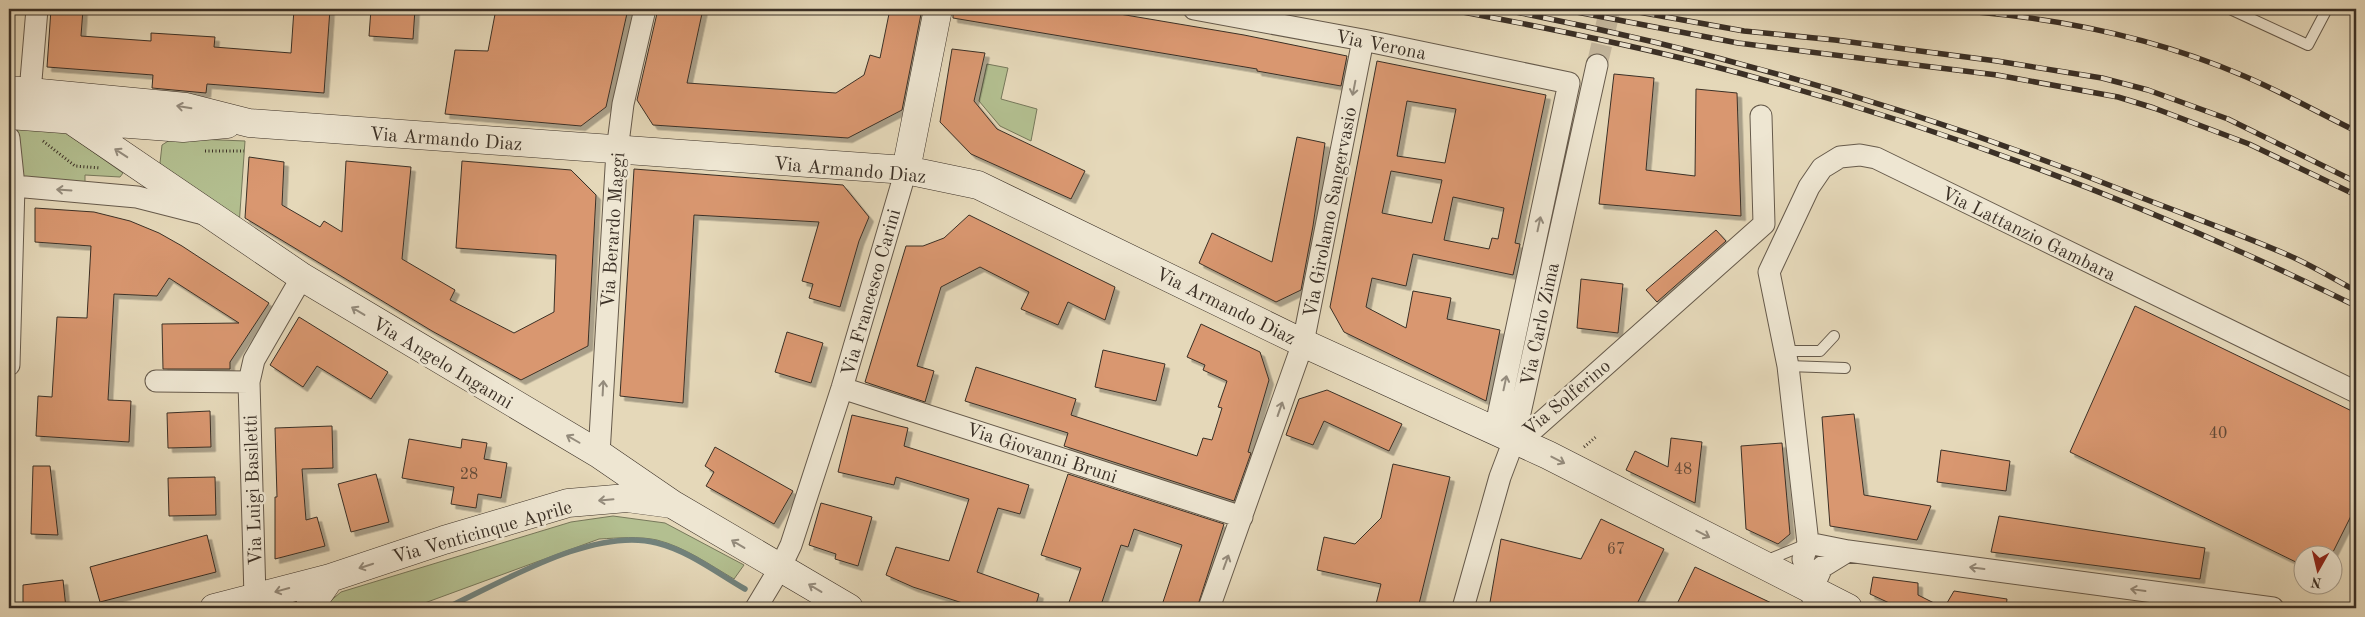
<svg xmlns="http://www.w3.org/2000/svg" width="2365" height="617" viewBox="0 0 2365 617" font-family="'Old Standard TT',serif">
	<defs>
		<filter id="shadow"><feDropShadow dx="4.5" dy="4.5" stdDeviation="0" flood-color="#0004"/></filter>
	</defs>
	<rect width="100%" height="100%" fill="#e5d8b9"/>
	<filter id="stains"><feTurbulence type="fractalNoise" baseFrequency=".004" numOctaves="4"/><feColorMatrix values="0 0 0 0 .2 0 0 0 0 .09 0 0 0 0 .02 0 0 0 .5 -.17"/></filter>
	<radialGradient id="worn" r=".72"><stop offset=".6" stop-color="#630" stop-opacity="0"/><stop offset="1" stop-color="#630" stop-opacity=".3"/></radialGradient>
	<!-- green -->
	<path fill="#b3bf90" stroke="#77785b" d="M987,64L1008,68L1001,99L1037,109L1031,141L1000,126L979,101Z
		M13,126L66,133L123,173L120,177L85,175V184L20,179Z
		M173,138L245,141L239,226L164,173L160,163L162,145Z
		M613,516L665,523L744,565L734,579C710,565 685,547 657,540C639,536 618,538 599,539L411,608H322L341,592L571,522Z"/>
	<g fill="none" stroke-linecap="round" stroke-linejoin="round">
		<!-- stream -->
		<path stroke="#72827c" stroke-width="5.5" d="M446,608C503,582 594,526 657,543C689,551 717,573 745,589"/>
	</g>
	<!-- building -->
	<path fill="#d9976f" stroke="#3b3026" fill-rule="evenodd" filter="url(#shadow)" d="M51,9H83L81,36L151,41V33L215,37L214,47L291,53L294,9H330L324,93L207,84L206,93L152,88L153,75L47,67Z
		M371,9H415L413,39L369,36Z
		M496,9H628L606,107L581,126L445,114L455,50L488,51Z
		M658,9H703L687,83L836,93L864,75L870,55L880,58L890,9H922L902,110L848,138L653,125L637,100Z
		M953,9H1090L1244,35L1347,56L1341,86L1257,71V69L953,18Z
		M952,49L985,53L974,101L997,129L1085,171L1071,199L971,154L940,122Z
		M1377,61L1546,95L1515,243L1520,244L1513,275L1413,254L1406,286L1372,278L1366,307L1406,328L1413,291L1451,298L1447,319L1500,330L1486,401L1344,332L1330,307ZM1407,101L1456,109L1445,163L1397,156ZM1391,171L1442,180L1432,223L1382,213ZM1453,197L1504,208L1498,239L1492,238L1489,249L1444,240Z
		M1614,74L1654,78L1646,170L1695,176L1696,89L1737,93L1741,216L1599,204Z
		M1297,137L1325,143L1313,226L1301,290L1276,302L1199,263L1212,233L1272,262Z
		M249,157L284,162L282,205L320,227L324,221L342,232L346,161L411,167L402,259L455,290L450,300L514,333L554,312L556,255L456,248L462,161L571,170L596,195L588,346L521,380L432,331L245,218Z
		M634,169L843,185L869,217L859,241L840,307L809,298L813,284L802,281L819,222L694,215L683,403L620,396Z
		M35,208L94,212L130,221L159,233L182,246L269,303L230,362V369H163L162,324L239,323L169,278L157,296L114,294L108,400L131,401L129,442L36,436L38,396L52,397L57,317L87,318L91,246L35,242Z
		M969,215L1115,287L1105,320L1068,302L1058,325L1021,309L1029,292L980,267L941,287L917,366L934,371L925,402L865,382L906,246H923L944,238Z
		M1716,230L1726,241L1657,302L1646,290Z
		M1581,279L1623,284L1618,333L1577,328Z
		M2135,306L2356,413V516H2351L2332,554H2302V565L2070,452Z
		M299,317L388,372L371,399L317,366L303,387L270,365Z
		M1201,324L1260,352L1269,380L1248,452L1251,453L1234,501L1064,446L1068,433L965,401L976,367L1076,399L1071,415L1197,456L1203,438L1212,440L1222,408L1218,407L1227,381L1203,370L1205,365L1187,357Z
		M787,332L823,343L811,383L775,372Z
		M1103,350L1165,364L1156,401L1095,387Z
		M1327,390L1402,424L1389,451L1324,421L1313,445L1286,435L1299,399Z
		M210,411L211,447L168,448L167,413Z
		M1854,414L1864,495L1931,506L1917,540L1830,526L1822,417Z
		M852,415L908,428L904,446L1029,485L1020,514L998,508L977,572L1039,594L1035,608H978L913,587L886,575L896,547L949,561L969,499L896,477L894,485L838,472Z
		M332,426L333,468L302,469L306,520L317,517L325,546L275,559V497H277L275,428Z
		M1671,438L1702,442L1695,503L1626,470L1635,451L1668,467Z
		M409,439L461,448L462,439L487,443L484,459L507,463L501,498L478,494L476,508L451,504L454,487L402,478Z
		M1782,443L1790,534L1778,544L1746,529L1741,446Z
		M715,447L793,491L774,524L706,486L714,472L705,466Z
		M1941,450L2010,461L2006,491L1937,482Z
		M1393,464L1450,477L1418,608H1375L1381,584L1317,570L1324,537L1355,544L1381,518Z
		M33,466H50L58,535L31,534Z
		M376,474L389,522L351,532L338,484Z
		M1068,474L1224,524L1197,608H1161L1182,545L1134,529L1128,547L1121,545L1100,608H1067L1081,568L1041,555Z
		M215,477L216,515L169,516L168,478Z
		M821,503L872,517L858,566L835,559L836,554L809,545Z
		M1999,516L2205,548L2200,579L1991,552Z
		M1601,519L1664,549L1635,608H1489L1501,539L1581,559Z
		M207,535L216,572L100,602L90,567Z
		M1695,567L1782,608H1675Z
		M1873,577L1918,583V595L1944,608L1954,591L2007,599L2006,608H1900L1870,594Z
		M63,580L66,608H23V585Z"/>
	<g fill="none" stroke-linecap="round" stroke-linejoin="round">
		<!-- street-tunnel -->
		<path stroke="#c3b69c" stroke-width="21" stroke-dasharray="21 11" stroke-linecap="butt" d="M1597,65L1610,9"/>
		<defs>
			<path id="lane" d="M2230,9L2308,45L2327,9
				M1785,351H1820L1834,336
				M1788,366L1845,368
				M1765,561L1807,544"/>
			<path id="street" d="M1194,9L1363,40L1569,83L1495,430
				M30,92L37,9
				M9,138L14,186L9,365
				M14,186L137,197L200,213
				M156,381L249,382
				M842,388L1242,517
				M1514,440L1536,427L1764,224L1761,116
				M599,454L617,151L623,104L645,9
				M1808,543L1848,551L2273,608
				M1812,590L1822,567L1848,551
				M255,597L249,382L254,360L302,277
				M756,608L780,568L791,545L842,388L906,170
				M1209,608L1303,343L1363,40
				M1463,608L1500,477L1514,440L1597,65
				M1814,608L1812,590L1803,559L1808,543L1788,366L1769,272L1809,187L1822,168L1840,157L1860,155L1876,158L2356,392"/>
			<path id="secondary" d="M9,90L186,107L249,123L906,170L978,185L1303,343L1548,455L1848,608
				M30,92L302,277L599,454L672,504
				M9,115L183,128L227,124
				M906,170L938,9
				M214,608L330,578L444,540L568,503L627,498L672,504L849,608
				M309,608L330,578"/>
		</defs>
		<!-- lane casing -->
		<use href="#lane" stroke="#665a4b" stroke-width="12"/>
		<!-- street casing -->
		<use href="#street" stroke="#665a4b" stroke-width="23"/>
		<!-- secondary casing -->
		<use href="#secondary" stroke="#3b3026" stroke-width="29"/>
		<!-- path -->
		<path stroke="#3b3026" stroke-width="3" stroke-dasharray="1 2.5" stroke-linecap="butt" d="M43,141L75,166L100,168
			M205,151H244
			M1584,447L1597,436"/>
		<!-- lane -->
		<use href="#lane" stroke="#eee6d2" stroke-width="10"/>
		<!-- street -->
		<use href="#street" stroke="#eee6d2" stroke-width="21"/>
		<!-- secondary -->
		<use href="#secondary" stroke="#eee6d2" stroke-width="28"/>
		<defs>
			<path id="rail" d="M1447,9C1532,25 1617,42 1701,63C1927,121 2147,203 2356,306
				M1500,9C1715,50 1923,111 2127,192C2180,213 2235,232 2288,255C2311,265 2334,279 2356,291
				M1561,9L1738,43L1997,75L2118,97L2154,108L2249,144L2356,195
				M1622,9L1744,31L1835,40L1997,61L2102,78L2148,90L2228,119L2356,182
				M1754,9C1828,11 1903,5 1977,12C2068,20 2160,40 2244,76C2282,92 2319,113 2356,131"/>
		</defs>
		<!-- rail casing -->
		<use href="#rail" stroke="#3b3026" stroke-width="5.5"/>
		<!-- rail -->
		<use href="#rail" stroke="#eee6d2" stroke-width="4" stroke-dasharray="11" stroke-linecap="butt"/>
	</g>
	<!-- one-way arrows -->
	<defs><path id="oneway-shaft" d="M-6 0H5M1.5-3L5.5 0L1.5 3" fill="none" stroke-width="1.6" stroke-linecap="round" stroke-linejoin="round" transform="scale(1.25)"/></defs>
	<g stroke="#948b7c">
		<use href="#oneway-shaft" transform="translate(1354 88) rotate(101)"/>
		<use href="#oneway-shaft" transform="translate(184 107) rotate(-171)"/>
		<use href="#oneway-shaft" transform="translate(121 153) rotate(-147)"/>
		<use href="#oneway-shaft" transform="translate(64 190) rotate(-176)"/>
		<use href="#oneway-shaft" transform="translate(1539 224) rotate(-78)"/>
		<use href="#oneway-shaft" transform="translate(358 311) rotate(-149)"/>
		<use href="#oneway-shaft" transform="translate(1505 383) rotate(-78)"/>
		<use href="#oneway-shaft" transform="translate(603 388) rotate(-87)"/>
		<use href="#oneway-shaft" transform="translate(1280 409) rotate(-71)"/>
		<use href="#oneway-shaft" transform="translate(573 439) rotate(-150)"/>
		<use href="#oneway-shaft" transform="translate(1558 460) rotate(27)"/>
		<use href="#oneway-shaft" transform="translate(606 500) rotate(175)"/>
		<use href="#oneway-shaft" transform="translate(1703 534) rotate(27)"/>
		<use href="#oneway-shaft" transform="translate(738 544) rotate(-149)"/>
		<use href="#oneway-shaft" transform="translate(1226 562) rotate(-70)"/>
		<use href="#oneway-shaft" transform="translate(366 566) rotate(162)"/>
		<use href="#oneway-shaft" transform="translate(1977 568) rotate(-173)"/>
		<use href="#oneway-shaft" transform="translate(815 588) rotate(-149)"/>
		<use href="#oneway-shaft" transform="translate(282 590) rotate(165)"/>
		<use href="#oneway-shaft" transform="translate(2138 590) rotate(-172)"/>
	</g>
	<g text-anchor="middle" stroke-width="5" stroke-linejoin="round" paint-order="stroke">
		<!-- number labels -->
		<g font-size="16" fill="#624a38">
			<text x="2218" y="438">40</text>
			<text x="1683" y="474">48</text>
			<text x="469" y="479">28</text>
			<text x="1616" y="554">67</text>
		</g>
		<!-- street labels -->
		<g font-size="19" fill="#3b3026" stroke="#eee6d2">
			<text transform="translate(1381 44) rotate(11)" y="7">Via Verona</text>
			<text transform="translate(446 138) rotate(4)" y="7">Via Armando Diaz</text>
			<text transform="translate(850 169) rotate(5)" y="7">Via Armando Diaz</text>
			<text transform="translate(1329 212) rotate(-79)" y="7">Via Girolamo Sangervasio</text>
			<text transform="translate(612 230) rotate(-86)" y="7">Via Berardo Maggi</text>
			<text transform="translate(2029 233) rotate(26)" y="7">Via Lattanzio Gambara</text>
			<text transform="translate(870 292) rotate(-74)" y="7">Via Francesco Carini</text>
			<text transform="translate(1226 305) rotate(26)" y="7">Via Armando Diaz</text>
			<text transform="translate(1539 324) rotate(-78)" y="7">Via Carlo Zima</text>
			<text transform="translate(443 362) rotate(31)" y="7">Via Angelo Inganni</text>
			<text transform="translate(1566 397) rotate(-40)" y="7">Via Solferino</text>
			<text transform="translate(1042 452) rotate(18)" y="7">Via Giovanni Bruni</text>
			<text transform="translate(252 490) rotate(-92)" y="7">Via Luigi Basiletti</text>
			<text transform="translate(482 531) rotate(-16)" y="7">Via Venticinque Aprile</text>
		</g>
	</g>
	<!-- margin -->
	<rect width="2365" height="617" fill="none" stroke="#e5d8b9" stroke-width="30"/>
	<rect x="10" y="10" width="2345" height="597" fill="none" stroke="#3b3026" stroke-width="2.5"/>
	<rect x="15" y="15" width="2335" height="587" fill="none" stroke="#3b3026"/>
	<!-- north arrow -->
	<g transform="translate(2318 570) rotate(188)"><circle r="24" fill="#eee6d2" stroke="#a69d8d"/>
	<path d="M0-4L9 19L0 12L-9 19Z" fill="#8f2418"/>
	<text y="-8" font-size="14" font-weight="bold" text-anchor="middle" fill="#3b3026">N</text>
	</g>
	<rect width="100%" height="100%" filter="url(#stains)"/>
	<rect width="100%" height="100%" fill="url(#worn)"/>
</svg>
